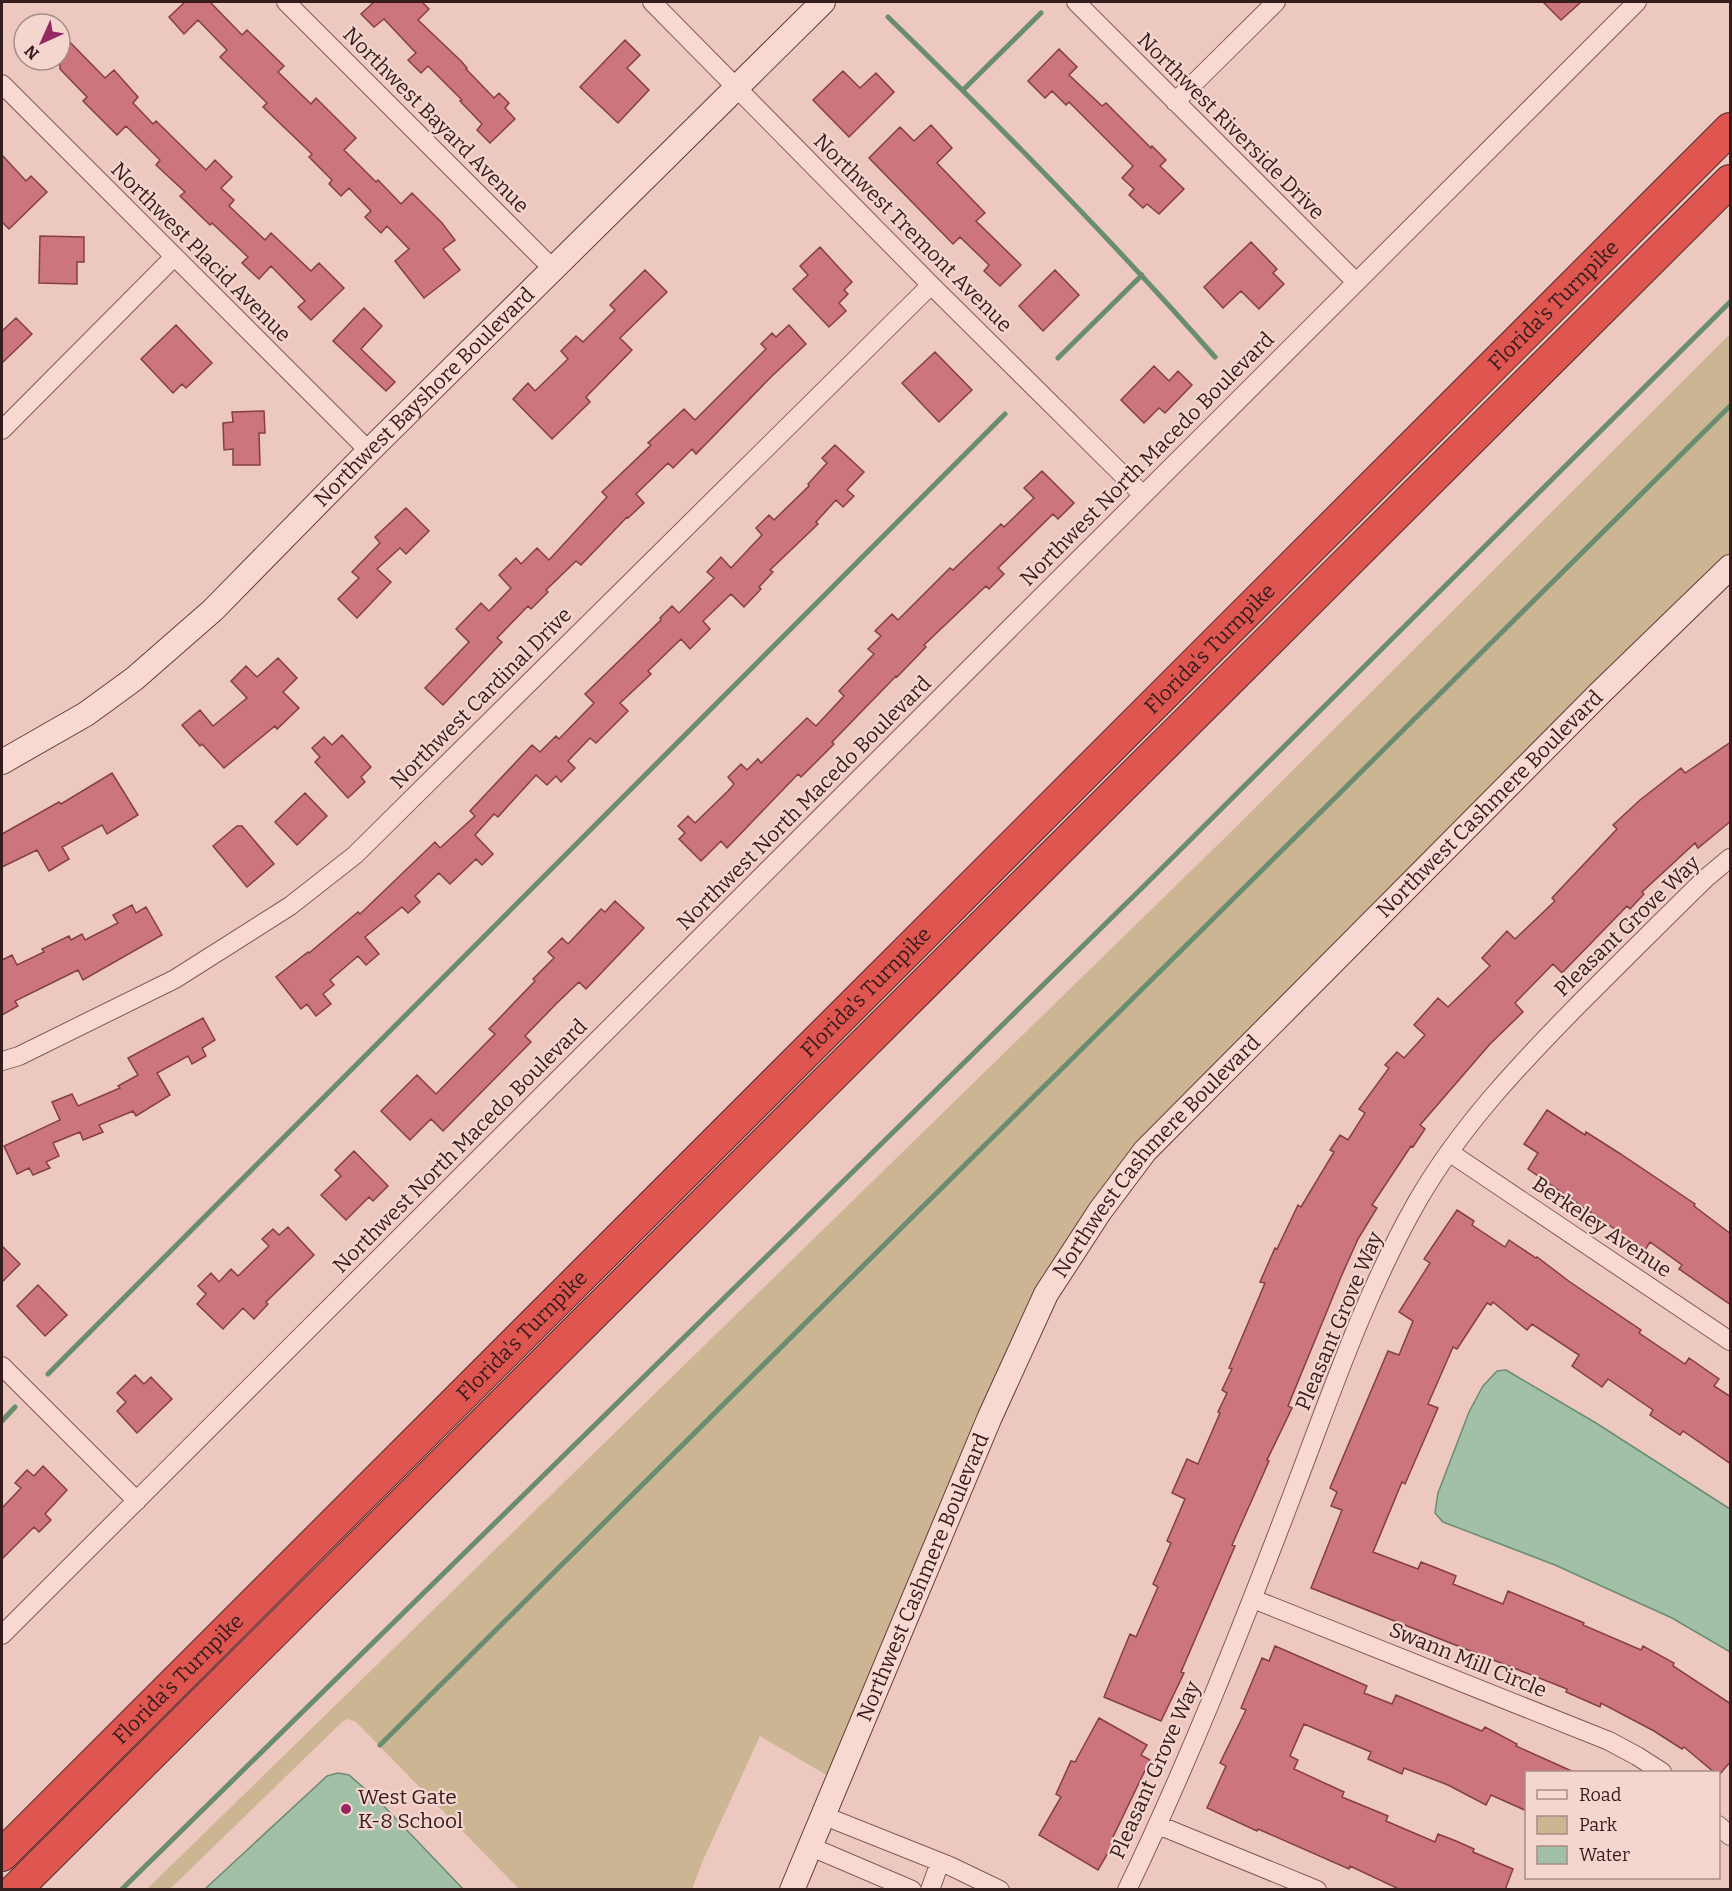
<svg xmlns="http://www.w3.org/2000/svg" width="1732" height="1891" viewBox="0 0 1732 1891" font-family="Bitter,serif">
	<rect width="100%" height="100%" fill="#edc8bf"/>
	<!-- green -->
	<path fill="#cbb593" d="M1730,334V553L1593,686L1092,1206L828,1776L760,1736L704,1858L692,1889H519L356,1722L348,1719L342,1722L170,1889L146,1890L1238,825Z"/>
	<!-- water -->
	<path fill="#a2bfa8" stroke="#6a8d72" stroke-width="1.5" d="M1506,1370L1596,1423L1730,1509V1652L1672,1618L1555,1565L1443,1522L1435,1513L1438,1493L1469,1412L1483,1386L1497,1371Z
		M338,1773L349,1775L380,1802L463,1889H205L327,1776Z"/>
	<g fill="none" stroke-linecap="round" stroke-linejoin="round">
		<!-- stream -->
		<path stroke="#6a8d72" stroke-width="5" d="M888,17C1001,127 1111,239 1215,357
			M963,90L1041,13
			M1058,358L1142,275
			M48,1374L1005,414
			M2,1421L15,1407
			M380,1745L1730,406
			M121,1890L1146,884L1730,302"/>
	</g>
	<!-- building -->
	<path fill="#cc757d" stroke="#853e46" stroke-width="1.5" d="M185,2H210L242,35L247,30L284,66L278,72L311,104L316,98L356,138L344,150L376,182L378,180L401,204L412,193L442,223L455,240L443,249L460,270L424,298L395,261L409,249L387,226L381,233L365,217L371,211L349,188L341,196L329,184L332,180L309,157L312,154L263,107L267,103L220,57L227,50L198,20L184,34L169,17Z
		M374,2H422L429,9L418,20L461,61L467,68L466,69L494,98L499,93L509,103L505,108L515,119L490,143L477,130L482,124L460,101L462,100L428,66L421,73L408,60L416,53L384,19L374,27L361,14Z
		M1543,2H1581L1561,20Z
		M60,32L105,78L114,70L138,97L133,103L153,124L156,121L206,170L215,160L232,177L221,188L234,200L229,206L265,240L271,233L311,271L319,263L344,288L311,320L298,307L305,301L271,266L259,279L242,263L248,257L212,223L210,225L180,196L185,192L156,165L160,160L126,126L117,135L83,101L87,97L60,69Z
		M625,40L640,55L627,68L649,90L618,123L580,87Z
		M1059,49L1077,67L1069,75L1102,106L1106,103L1151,148L1152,146L1166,160L1160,166L1184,189L1159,214L1147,204L1143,208L1129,195L1134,189L1122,178L1133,166L1069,102L1066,105L1052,91L1045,98L1028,81Z
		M843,71L860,88L876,73L894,92L849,137L813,100Z
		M931,125L952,148L937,163L985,213L976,221L1021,265L1000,286L984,271L989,265L960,237L953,244L869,158L900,127L914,141Z
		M2,155L26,181L31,176L47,192L9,229L2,222Z
		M40,236L84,237V262H77V284L39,283Z
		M1251,242L1277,269L1273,273L1284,284L1259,309L1241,291L1223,308L1204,287Z
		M820,247L852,282L844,290L848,294L839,303L846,311L829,327L793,289L808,275L800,266Z
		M645,270L667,292L620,338L632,350L586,397L590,402L552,439L513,399L528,383L535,391L568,359L561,351L576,336L583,342L615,310L610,305Z
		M1055,270L1079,295L1043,331L1019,306Z
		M364,308L382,326L361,349L395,382L386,391L333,341Z
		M16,318L32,334L2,363V331Z
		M176,325L212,363L186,388L182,384L173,393L141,359Z
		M789,325L806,344L771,377L696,454L692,449L673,468L668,463L636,494L644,503L628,518L627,517L581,565L576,561L546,590L548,592L531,609L528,606L497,638L502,642L443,705L425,688L469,642L456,629L481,603L489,611L511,588L499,575L516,558L521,564L537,548L549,560L607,497L602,492L651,445L648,443L684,409L695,420L766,349L761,344L772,333L776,337Z
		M935,352L972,390L939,422L902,383Z
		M1154,366L1169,381L1178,371L1192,385L1165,413L1159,408L1144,423L1121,400Z
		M264,411L265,433H259L260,465H233V449L224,450L223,423L233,422L232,412Z
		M835,445L864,472L847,490L854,496L843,507L836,500L816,522L818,524L770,570L773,572L759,587L761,589L744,607L731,594L703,621L710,629L690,649L681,639L648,671L651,674L620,703L628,711L596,743L590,738L568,761L575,768L561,782L556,776L547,785L536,775L498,817L494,814L475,835L493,854L482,865L476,859L450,884L439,873L415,896L420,902L408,913L402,907L365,937L379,954L366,965L358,956L330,980L334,985L323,994L331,1004L316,1016L307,1004L301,1009L276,977L308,952L309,953L358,912L360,914L435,842L440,848L475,816L470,811L532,745L540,752L556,736L559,739L594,703L585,694L661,620L660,618L672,606L679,613L714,578L707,572L721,557L731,568L762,535L756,528L769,515L774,520L809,486L808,484L827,463L822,458Z
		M1042,471L1074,503L1058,519L1053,514L998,568L1004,574L989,589L986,586L924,645L926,647L897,677L896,676L832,742L834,744L801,777L798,774L727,848L721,841L701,861L679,839L685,833L678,826L688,816L695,823L728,791L734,784L728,777L741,764L747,770L758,759L761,763L807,718L816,726L844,696L839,691L874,654L868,649L881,636L875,631L892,614L898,620L950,568L953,570L1001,524L1004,527L1034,498L1024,488Z
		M406,508L429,531L406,554L400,548L377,569L391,582L357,618L338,599L359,578L352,572L380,543L375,537Z
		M278,658L297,678L283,692L299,708L277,729L275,726L224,768L202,744L200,746L182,725L200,710L213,726L247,698L231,681L246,666L257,677Z
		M342,735L371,767L361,777L365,782L348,798L315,762L320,757L312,748L324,737L332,745Z
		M1731,742V821L1698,848L1695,843L1642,892L1644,894L1630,909L1627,906L1562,973L1553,964L1515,1003L1523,1012L1490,1044L1420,1125L1425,1129L1413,1147L1411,1146L1372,1205L1377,1208L1358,1239L1341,1277L1288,1406L1292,1408L1267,1460L1269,1461L1232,1545L1235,1546L1181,1672L1184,1673L1161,1721L1104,1697L1130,1634L1136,1637L1158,1587L1153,1584L1171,1543L1167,1541L1185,1499L1172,1493L1187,1459L1198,1464L1220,1413L1218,1412L1227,1393L1222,1390L1232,1369L1229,1368L1265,1283L1260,1282L1275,1248L1277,1249L1298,1205L1301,1207L1334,1152L1330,1150L1340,1135L1348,1140L1365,1113L1359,1109L1389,1068L1385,1065L1397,1052L1404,1058L1425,1035L1414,1025L1438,998L1448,1007L1490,966L1482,958L1507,931L1515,939L1555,901L1552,898L1617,829L1613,825L1640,800L1681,768L1685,773Z
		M112,773L138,815L107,834L102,825L62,847L69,859L49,871L37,850L2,867V834L59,802L61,804Z
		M305,793L327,816L297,845L275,822Z
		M237,826H242L274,864L247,887L213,846Z
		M615,901L644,928L586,989L579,982L557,1003L525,1036L531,1042L443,1131L431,1119L410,1140L381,1111L417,1075L436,1094L495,1034L489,1029L535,981L533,979L554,958L548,952L562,938L568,944L601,909L605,912Z
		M132,905L136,913L146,907L162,935L83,980L78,970L15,1001L18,1006L2,1015V960L12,955L17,965L44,952L42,949L69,936L71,940L82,934L85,940L118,923L113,915Z
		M203,1018L215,1040L202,1048L206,1056L192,1064L188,1056L157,1073L170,1095L136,1116L133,1111L99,1125L103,1132L83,1140L80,1132L53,1143L59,1156L46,1162L50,1168L33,1175L29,1168L17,1174L4,1146L60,1120L52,1102L72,1094L78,1106L120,1088L118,1086L138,1075L128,1058Z
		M1547,1110L1585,1135L1586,1132L1619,1153L1695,1204L1694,1206L1731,1234V1305L1679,1269L1682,1265L1650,1242L1645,1250L1528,1169L1538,1153L1524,1144Z
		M354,1151L388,1186L373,1201L369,1197L346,1220L321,1195L341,1176L335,1170Z
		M1457,1210L1474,1221L1472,1225L1505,1247L1509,1240L1536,1258L1537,1257L1570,1282L1641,1330L1639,1333L1685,1364L1689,1358L1719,1379L1714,1386L1731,1397V1464L1683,1431L1680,1435L1650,1415L1653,1410L1608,1379L1602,1387L1572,1366L1579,1355L1532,1324L1527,1330L1493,1302L1491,1305L1487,1303L1457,1349L1453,1347L1428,1404L1438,1408L1405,1484L1402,1482L1373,1552L1418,1569L1421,1562L1439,1569L1456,1576L1453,1584L1503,1604L1508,1591L1584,1623L1583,1625L1641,1650L1643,1646L1674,1663L1673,1666L1731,1704V1761L1719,1775V1773H1715L1684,1747L1682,1749L1654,1731L1601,1703L1600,1707L1566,1692L1567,1689L1311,1588L1342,1510L1331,1506L1337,1492L1330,1488L1388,1351L1399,1355L1413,1321L1399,1312L1430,1263L1424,1259Z
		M288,1227L314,1255L266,1302L268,1304L254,1319L243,1308L223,1329L197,1304L206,1294L198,1286L211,1273L219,1282L231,1269L238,1276L269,1246L262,1239L273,1229L279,1235Z
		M2,1246L20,1264L2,1282Z
		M38,1285L67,1315L45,1336L17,1306Z
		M135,1375L144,1384L151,1377L172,1399L137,1433L117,1411L126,1402L117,1393Z
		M43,1466L67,1490L45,1514L51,1520L39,1532L34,1527L2,1559V1508L21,1488L15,1483L27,1470L34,1476Z
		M1275,1646L1367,1686L1364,1693L1392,1704L1396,1695L1482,1731L1485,1727L1517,1744L1516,1746L1576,1773H1527V1811L1491,1795L1486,1805L1448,1785L1404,1768L1402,1774L1368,1759L1371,1752L1304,1724L1290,1756L1298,1760L1294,1769L1344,1792L1342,1797L1388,1816L1386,1821L1435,1842L1438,1834L1456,1841L1474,1849L1473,1852L1513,1869L1505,1890H1401L1350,1866L1349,1869L1258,1829L1257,1831L1207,1808L1226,1766L1220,1763L1246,1710L1241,1708L1262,1658L1269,1661Z
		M1099,1718L1147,1745L1141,1755L1150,1760L1113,1837L1116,1839L1098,1870L1039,1835L1061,1797L1056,1794L1071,1761L1075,1762Z"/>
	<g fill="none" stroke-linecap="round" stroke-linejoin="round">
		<defs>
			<path id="street" d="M286,2L554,270
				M652,2L931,285L1143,495
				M1076,2L1355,281
				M2,84L369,451
				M1175,102L1276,2
				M2,430L174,257
				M2,1061L19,1056L175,979L290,906L355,855L931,285
				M1449,1152L1730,1341
				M2,1366L137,1501
				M1253,1599L1609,1741L1637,1756L1662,1772
				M2,1635L1637,2
				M822,1815L950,1866L1000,1890
				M1158,1825L1317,1890
				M1718,1825L1730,1836
				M809,1846L912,1890
				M930,1890L940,1862
				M1127,1890C1188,1763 1240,1632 1290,1501C1329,1400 1364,1294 1418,1200C1461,1126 1520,1064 1580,1003C1622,961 1664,919 1706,878L1730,858"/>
			<g id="secondary">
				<path id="s1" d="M2,762L86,714L134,679L213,610L369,451L823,2"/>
				<path id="s2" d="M792,1890L989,1419L1046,1294L1100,1211L1145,1151L1600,693L1730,567"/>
			</g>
			<g id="highway">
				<path id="s3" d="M2,1855L1730,129"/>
				<path d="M15,1890L1730,181"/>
			</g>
		</defs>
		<!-- street casing -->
		<use href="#street" stroke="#865958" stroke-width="20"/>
		<!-- secondary casing -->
		<use href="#secondary" stroke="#673b3b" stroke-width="26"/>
		<!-- highway casing -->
		<use href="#highway" stroke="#532c2e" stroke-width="34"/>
		<!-- street -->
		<use href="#street" stroke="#f8d9d2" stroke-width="18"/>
		<!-- secondary -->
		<use href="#secondary" stroke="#f8d9d2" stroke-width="24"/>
		<!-- highway -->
		<use href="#highway" stroke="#de564f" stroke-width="32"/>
	</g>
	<!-- markers -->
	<circle fill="#942860" stroke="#f5d6cf" stroke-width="2" cx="346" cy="1809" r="6"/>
	<g text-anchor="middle" stroke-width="4.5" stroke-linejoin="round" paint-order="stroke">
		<!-- street labels -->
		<g font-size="21" fill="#351c1d" stroke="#f5d6cf">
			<text transform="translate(436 120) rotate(45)" y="7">Northwest Bayard Avenue</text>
			<text transform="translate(1231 126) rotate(45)" y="7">Northwest Riverside Drive</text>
			<text transform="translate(913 233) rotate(45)" y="7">Northwest Tremont Avenue</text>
			<text transform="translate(201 252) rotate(45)" y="7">Northwest Placid Avenue</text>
			<text dy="7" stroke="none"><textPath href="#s3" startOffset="2193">Florida's Turnpike</textPath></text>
			<text dy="7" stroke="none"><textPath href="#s1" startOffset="561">Northwest Bayshore Boulevard</textPath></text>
			<text transform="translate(1147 459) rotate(-45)" y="7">Northwest North Macedo Boulevard</text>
			<text dy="7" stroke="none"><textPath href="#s3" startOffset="1707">Florida's Turnpike</textPath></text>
			<text transform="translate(481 698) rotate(-45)" y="7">Northwest Cardinal Drive</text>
			<text transform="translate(804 803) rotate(-45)" y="7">Northwest North Macedo Boulevard</text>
			<text dy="7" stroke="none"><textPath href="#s2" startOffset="1311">Northwest Cashmere Boulevard</textPath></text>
			<text transform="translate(1627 926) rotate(-44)" y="7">Pleasant Grove Way</text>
			<text dy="7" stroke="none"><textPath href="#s3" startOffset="1221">Florida's Turnpike</textPath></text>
			<text transform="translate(460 1146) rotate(-45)" y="7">Northwest North Macedo Boulevard</text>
			<text dy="7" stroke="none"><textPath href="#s2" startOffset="825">Northwest Cashmere Boulevard</textPath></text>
			<text transform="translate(1602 1227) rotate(34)" y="7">Berkeley Avenue</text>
			<text transform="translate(1339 1321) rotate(-67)" y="7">Pleasant Grove Way</text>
			<text dy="7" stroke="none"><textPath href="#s3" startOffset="735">Florida's Turnpike</textPath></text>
			<text dy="7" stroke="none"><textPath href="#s2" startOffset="339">Northwest Cashmere Boulevard</textPath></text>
			<text transform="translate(1468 1660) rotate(22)" y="7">Swann Mill Circle</text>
			<text dy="7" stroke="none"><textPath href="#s3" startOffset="249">Florida's Turnpike</textPath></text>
			<text transform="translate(1155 1770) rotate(-66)" y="7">Pleasant Grove Way</text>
		</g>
		<!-- poi labels -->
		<g font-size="21" fill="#351c1d" stroke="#f5d6cf" text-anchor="start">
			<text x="358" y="1804">West Gate<tspan x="358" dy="24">K-8 School</tspan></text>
		</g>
	</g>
	<!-- border -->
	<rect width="1732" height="1891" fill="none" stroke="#351c1d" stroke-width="6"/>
	<!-- legend -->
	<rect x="1525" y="1771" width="195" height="108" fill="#f5d6cf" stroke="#a88c88" stroke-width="1.5"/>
	<rect x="1537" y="1790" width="30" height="9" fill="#f8d9d2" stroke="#a88c88" stroke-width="1.5"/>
	<text x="1579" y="1801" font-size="18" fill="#351c1d">Road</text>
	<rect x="1537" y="1816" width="30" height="18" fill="#cbb593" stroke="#a88c88" stroke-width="1.5"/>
	<text x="1579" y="1831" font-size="18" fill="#351c1d">Park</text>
	<rect x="1537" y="1846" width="30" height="18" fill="#a2bfa8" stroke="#a88c88" stroke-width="1.5"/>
	<text x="1579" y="1861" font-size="18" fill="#351c1d">Water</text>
	<!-- north arrow -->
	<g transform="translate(42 42) rotate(225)"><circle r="28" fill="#f5d6cf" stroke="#a88c88" stroke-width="1.5"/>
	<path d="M0-4.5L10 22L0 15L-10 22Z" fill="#942860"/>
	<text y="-9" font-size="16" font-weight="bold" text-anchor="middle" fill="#351c1d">N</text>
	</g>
</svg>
